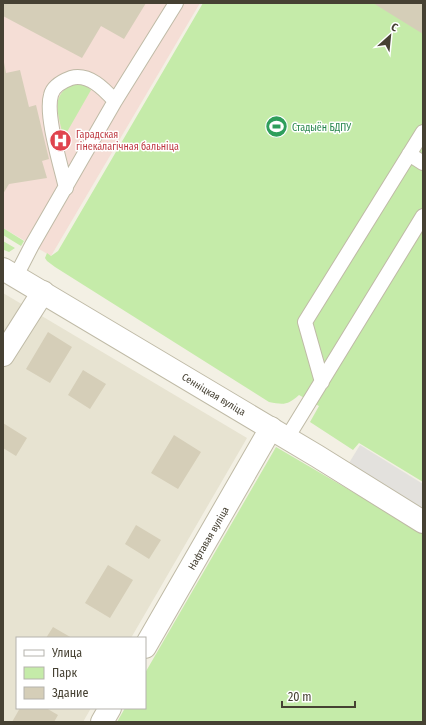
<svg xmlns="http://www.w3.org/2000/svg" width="426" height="725" viewBox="0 0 426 725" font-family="'Fira Sans Condensed',sans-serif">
	<rect width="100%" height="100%" fill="#f3f0e4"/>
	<!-- residential -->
	<path fill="#e7e3d1" d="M3,293L247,438L131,638H17V708H91L83,722H3Z"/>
	<!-- medical -->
	<path fill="#f5ded6" d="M3,3H200L51,256L3,228Z"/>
	<!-- green -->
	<path fill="#c5eba9" d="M203,3H423V482L359,443L353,450L310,422L319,406L299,395C288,405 284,405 269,402L55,267L47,261L45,258L47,253L51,256L58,251Z
		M73,84C80,83 86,85 91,90L63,139C61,118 47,97 73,84Z
		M3,228L24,241L21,246L3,235Z
		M3,241L15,248L9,252L4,250Z
		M276,447L423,533V722H117L125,708H145V673Z"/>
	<!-- parking -->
	<path fill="#e3e1dd" d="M360,445L423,484V510L349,463Z"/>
	<!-- building -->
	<path fill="#d5ceb8" d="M3,3H146L124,39L101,26L82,58L3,16Z
		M373,3H423V34Z
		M3,57L6,73L20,70L29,107L36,105L49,159L42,161L47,178L9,184L3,194Z
		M48,332L72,347L50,383L26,369Z
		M83,370L106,384L90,409L68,395Z
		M3,423L27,438L16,456L3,448Z
		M174,435L201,452L178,489L151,473Z
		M136,525L161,540L149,559L125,544Z
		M108,565L133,580L110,618L85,603Z
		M53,627L72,638H46Z
		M20,708H46L58,715L54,722H12Z"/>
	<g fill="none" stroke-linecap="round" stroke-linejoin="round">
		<defs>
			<path id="service" d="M409,154L423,163
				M66,188C61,166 45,115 51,95C53,86 63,81 71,78C89,73 104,89 115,101
				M16,276L32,245L115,101L176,3
				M322,382L305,322L423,132
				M287,438L423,216"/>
			<path id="minor" d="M3,355L43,292
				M145,647L271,428
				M102,722L110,708"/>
			<path id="tertiary" d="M3,269L317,456L423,522"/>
		</defs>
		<!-- service casing -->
		<use href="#service" stroke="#bfbaa6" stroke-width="16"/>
		<!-- minor casing -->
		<use href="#minor" stroke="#bfbaa6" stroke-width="24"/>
		<!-- tertiary casing -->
		<use href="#tertiary" stroke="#bfbaa6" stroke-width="24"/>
		<!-- service -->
		<use href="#service" stroke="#fff" stroke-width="14"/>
		<!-- minor -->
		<use href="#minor" stroke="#fff" stroke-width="22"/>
		<!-- tertiary -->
		<use href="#tertiary" stroke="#fff" stroke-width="22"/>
	</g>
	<!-- icons -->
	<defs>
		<symbol id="stadium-disc" viewBox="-11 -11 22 22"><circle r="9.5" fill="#2e9e5b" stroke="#fff"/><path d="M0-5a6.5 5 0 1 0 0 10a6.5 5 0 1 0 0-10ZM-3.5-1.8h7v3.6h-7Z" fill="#fff"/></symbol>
		<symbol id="hospital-disc" viewBox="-11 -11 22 22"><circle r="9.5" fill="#e0444e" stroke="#fff"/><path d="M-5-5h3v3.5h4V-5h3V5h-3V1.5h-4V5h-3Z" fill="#fff"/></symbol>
	</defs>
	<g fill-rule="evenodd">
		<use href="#stadium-disc" x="264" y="114" width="25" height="25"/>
		<use href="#hospital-disc" x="48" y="128" width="25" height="25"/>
	</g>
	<g text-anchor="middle" stroke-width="3" stroke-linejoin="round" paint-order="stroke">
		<!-- leisure labels -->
		<g font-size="10" fill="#27864d" stroke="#fff" text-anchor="start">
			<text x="292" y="131">Стадыён БДПУ</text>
		</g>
		<!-- health labels -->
		<g font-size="10" fill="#be3a42" stroke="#fff" text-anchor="start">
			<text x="76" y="138">Гарадская<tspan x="76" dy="12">гінекалагічная бальніца</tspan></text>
		</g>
		<!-- street labels -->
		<g font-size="10" fill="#464133" stroke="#fff">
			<text transform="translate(214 394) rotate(31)" y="4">Сенніцкая вуліца</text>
			<text transform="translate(208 538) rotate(-60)" y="4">Нафтавая вуліца</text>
		</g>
	</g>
	<!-- border -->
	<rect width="426" height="725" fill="none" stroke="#464133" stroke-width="8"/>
	<!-- legend -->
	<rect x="16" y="637" width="130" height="72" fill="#ffffff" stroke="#b5b3ad"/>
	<rect x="24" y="650" width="20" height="6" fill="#ffffff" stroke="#b5b3ad"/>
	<text x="52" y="657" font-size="12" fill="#464133">Улица</text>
	<rect x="24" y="667" width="20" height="12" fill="#c5eba9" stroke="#b5b3ad"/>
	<text x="52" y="677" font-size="12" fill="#464133">Парк</text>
	<rect x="24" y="687" width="20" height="12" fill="#d5ceb8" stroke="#b5b3ad"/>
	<text x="52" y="697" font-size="12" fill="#464133">Здание</text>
	<!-- north arrow -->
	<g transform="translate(390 36) rotate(27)" stroke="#ffffff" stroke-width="3" paint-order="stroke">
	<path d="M0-3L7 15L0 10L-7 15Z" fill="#464133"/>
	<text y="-6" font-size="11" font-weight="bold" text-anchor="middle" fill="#464133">С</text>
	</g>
	<!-- scale -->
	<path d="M282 701v6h73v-6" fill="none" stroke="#464133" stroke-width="2"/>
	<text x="288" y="701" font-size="12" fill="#464133" stroke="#ffffff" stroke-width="3" paint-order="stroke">20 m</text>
</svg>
